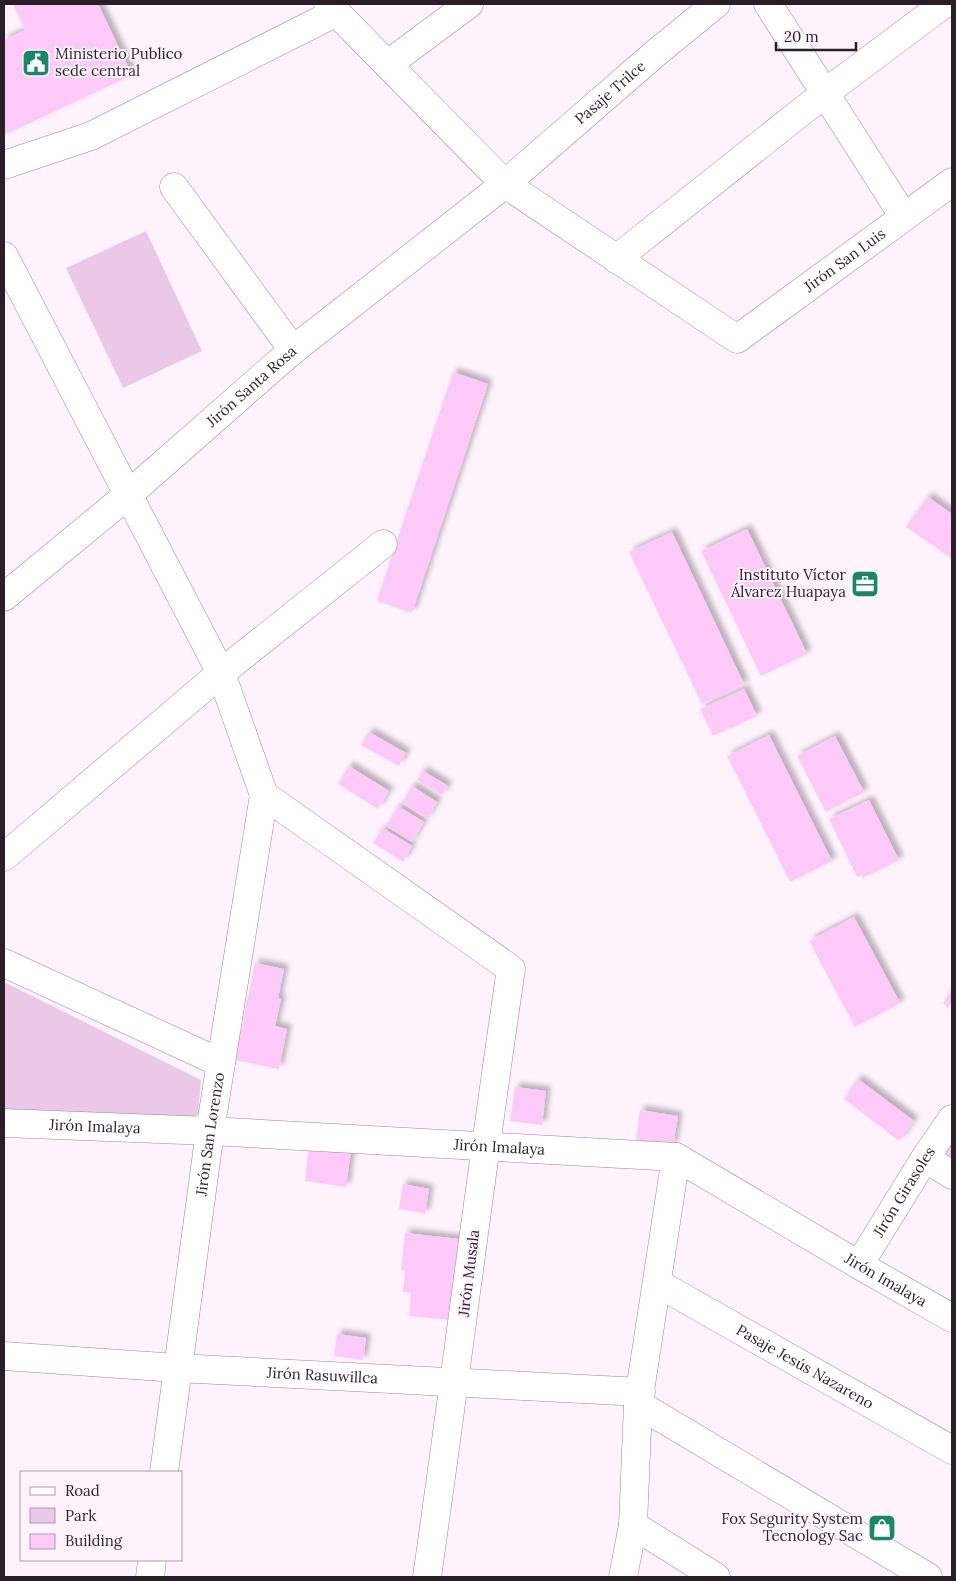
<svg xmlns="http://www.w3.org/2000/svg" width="956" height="1581" viewBox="0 0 956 1581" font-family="Lora,serif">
	<defs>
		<filter id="shadow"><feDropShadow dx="4.5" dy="-4.5" stdDeviation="2.5" flood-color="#0004"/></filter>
	</defs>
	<rect width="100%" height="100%" fill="#fef2fd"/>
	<!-- green -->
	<path fill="#ebc8e8" d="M146,231L202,351L123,388L66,268Z
		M4,982L201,1080L198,1114L183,1124L4,1112Z"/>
	<!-- building -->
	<path fill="#fdc9f9" filter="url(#shadow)" d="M13,4H98L132,75L4,135V40L25,30Z
		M453,372L488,384L412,613L377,601Z
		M928,497L952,514V559L906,527Z
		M747,529L807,654L761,676L701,551Z
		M672,532L744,684L702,704L629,552Z
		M744,689L757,716L713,736L700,709Z
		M369,732L406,753L399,766L361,745Z
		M769,735L832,861L790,882L727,756Z
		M835,736L864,792L826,812L797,756Z
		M349,766L389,791L378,809L338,784Z
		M423,771L448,786L442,795L417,780Z
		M412,786L437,802L427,819L402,803Z
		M869,800L899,860L863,878L862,875L857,877L829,819Z
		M398,806L424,822L412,842L386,826Z
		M383,828L412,846L403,862L373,843Z
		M854,917L900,1003L855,1027L809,941Z
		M255,963L284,969L278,998L281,999L275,1026L287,1029L279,1069L235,1060Z
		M952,990V1004L951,1003L948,1008L943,1003Z
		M858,1079L914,1121L899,1141L844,1099Z
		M515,1087L546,1091L542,1125L510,1121Z
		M640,1110L678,1116L673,1146L636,1140Z
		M952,1142V1170L943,1158Z
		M309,1144L351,1150L346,1187L305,1181Z
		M403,1184L429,1189L425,1214L399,1209Z
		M405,1233L459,1239L450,1320L409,1316L411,1293L403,1292L405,1271L401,1270Z
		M337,1334L366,1338L363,1360L334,1356Z"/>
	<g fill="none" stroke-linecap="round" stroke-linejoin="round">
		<defs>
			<g id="minor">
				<path id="s1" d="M328,4L505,184L737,339L952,182"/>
				<path d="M768,4L904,217"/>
				<path d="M388,64L469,4"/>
				<path d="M4,165L91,136L337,12"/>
				<path d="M174,187L293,350"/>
				<path d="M4,256L221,673L264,795L511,969C481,1171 456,1375 427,1577"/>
				<path d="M616,259L825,93L944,4"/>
				<path id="s2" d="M4,597L129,494L293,350L505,184L657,52L716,4"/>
				<path d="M4,857L221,673L383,544"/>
				<path d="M4,963L221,1063"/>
				<path id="s3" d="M4,1123L210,1131L676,1157L859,1265L952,1318"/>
				<path d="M925,1158L952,1175"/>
				<path id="s4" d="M859,1265L925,1158L952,1119"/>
				<path id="s5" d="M657,1283L952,1450"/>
				<path id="s6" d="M4,1356L177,1368L641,1392"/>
				<path d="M638,1404L928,1577"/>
				<path id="s7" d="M164,1472L210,1131L264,795"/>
				<path d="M633,1525L716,1577"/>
				<path d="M150,1577L152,1560"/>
				<path d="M623,1577L633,1525L638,1404L676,1157"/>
			</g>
		</defs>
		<!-- minor casing -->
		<use href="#minor" stroke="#9e849c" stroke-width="29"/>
		<!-- minor -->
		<use href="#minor" stroke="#fff" stroke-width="28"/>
	</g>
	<!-- icons -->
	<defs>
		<symbol id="civic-square" viewBox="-11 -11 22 22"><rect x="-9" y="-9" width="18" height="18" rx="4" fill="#178868" stroke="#fef2fd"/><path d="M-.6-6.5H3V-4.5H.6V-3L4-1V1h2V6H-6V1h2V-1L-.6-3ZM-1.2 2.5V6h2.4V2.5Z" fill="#fff"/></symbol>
		<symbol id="office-square" viewBox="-11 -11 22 22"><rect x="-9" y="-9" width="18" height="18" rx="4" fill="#178868" stroke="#fef2fd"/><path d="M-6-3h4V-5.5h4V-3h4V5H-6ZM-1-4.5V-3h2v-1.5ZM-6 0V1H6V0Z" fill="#fff"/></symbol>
		<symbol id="shop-square" viewBox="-11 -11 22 22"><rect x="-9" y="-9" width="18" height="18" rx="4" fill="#178868" stroke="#fef2fd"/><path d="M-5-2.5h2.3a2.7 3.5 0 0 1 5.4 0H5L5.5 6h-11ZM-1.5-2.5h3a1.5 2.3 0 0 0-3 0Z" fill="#fff"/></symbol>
	</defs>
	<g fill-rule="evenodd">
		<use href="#civic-square" x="20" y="47" width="32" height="32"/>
		<use href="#office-square" x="849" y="568" width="32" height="32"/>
		<use href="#shop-square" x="866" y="1512" width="32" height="32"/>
	</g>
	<g text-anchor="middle" stroke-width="4" stroke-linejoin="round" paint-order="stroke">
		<!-- poi labels -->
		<g font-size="15" fill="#2a1f29" stroke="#fef2fd" text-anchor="end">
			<text x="55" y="59" text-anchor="start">Ministerio Publico<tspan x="55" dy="17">sede central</tspan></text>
			<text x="846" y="580">Instituto Víctor<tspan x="846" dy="17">Álvarez Huapaya</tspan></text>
			<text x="863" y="1524">Fox Segurity System<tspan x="863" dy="17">Tecnology Sac</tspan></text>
		</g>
		<!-- street labels -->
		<g font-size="15" fill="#2a1f29" stroke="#fef2fd">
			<text dy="5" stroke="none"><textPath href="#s2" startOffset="789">Pasaje Trilce</textPath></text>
			<text dy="5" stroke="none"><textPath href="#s1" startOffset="665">Jirón San Luis</textPath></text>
			<text dy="5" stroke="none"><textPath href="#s2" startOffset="325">Jirón Santa Rosa</textPath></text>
			<text dy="5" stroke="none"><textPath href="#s3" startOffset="91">Jirón Imalaya</textPath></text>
			<text dy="5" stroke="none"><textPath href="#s7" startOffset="341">Jirón San Lorenzo</textPath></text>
			<text dy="5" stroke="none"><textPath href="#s3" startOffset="496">Jirón Imalaya</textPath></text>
			<text dy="5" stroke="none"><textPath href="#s4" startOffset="86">Jirón Girasoles</textPath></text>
			<text transform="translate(469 1273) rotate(-83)" y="5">Jirón Musala</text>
			<text dy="5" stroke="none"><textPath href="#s3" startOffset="916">Jirón Imalaya</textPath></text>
			<text dy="5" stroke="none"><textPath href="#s5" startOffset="170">Pasaje Jesús Nazareno</textPath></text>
			<text dy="5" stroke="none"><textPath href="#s6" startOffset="319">Jirón Rasuwillca</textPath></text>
		</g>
	</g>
	<!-- border -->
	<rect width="956" height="1581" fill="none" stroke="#2a1f29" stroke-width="10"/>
	<!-- legend -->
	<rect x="20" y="1471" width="162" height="90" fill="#fef2fd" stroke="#a99ea8"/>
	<rect x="30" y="1487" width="25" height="8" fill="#ffffff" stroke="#a99ea8"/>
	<text x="65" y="1496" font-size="15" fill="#2a1f29">Road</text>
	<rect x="30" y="1508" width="25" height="15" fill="#ebc8e8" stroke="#a99ea8"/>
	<text x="65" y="1521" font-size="15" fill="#2a1f29">Park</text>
	<rect x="30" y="1534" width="25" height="15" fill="#fdc9f9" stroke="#a99ea8"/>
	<text x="65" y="1546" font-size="15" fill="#2a1f29">Building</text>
	<!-- scale -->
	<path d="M776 42v8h80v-8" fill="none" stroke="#2a1f29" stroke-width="2.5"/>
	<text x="784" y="42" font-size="15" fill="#2a1f29" stroke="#fef2fd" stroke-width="4" paint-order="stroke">20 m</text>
</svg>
